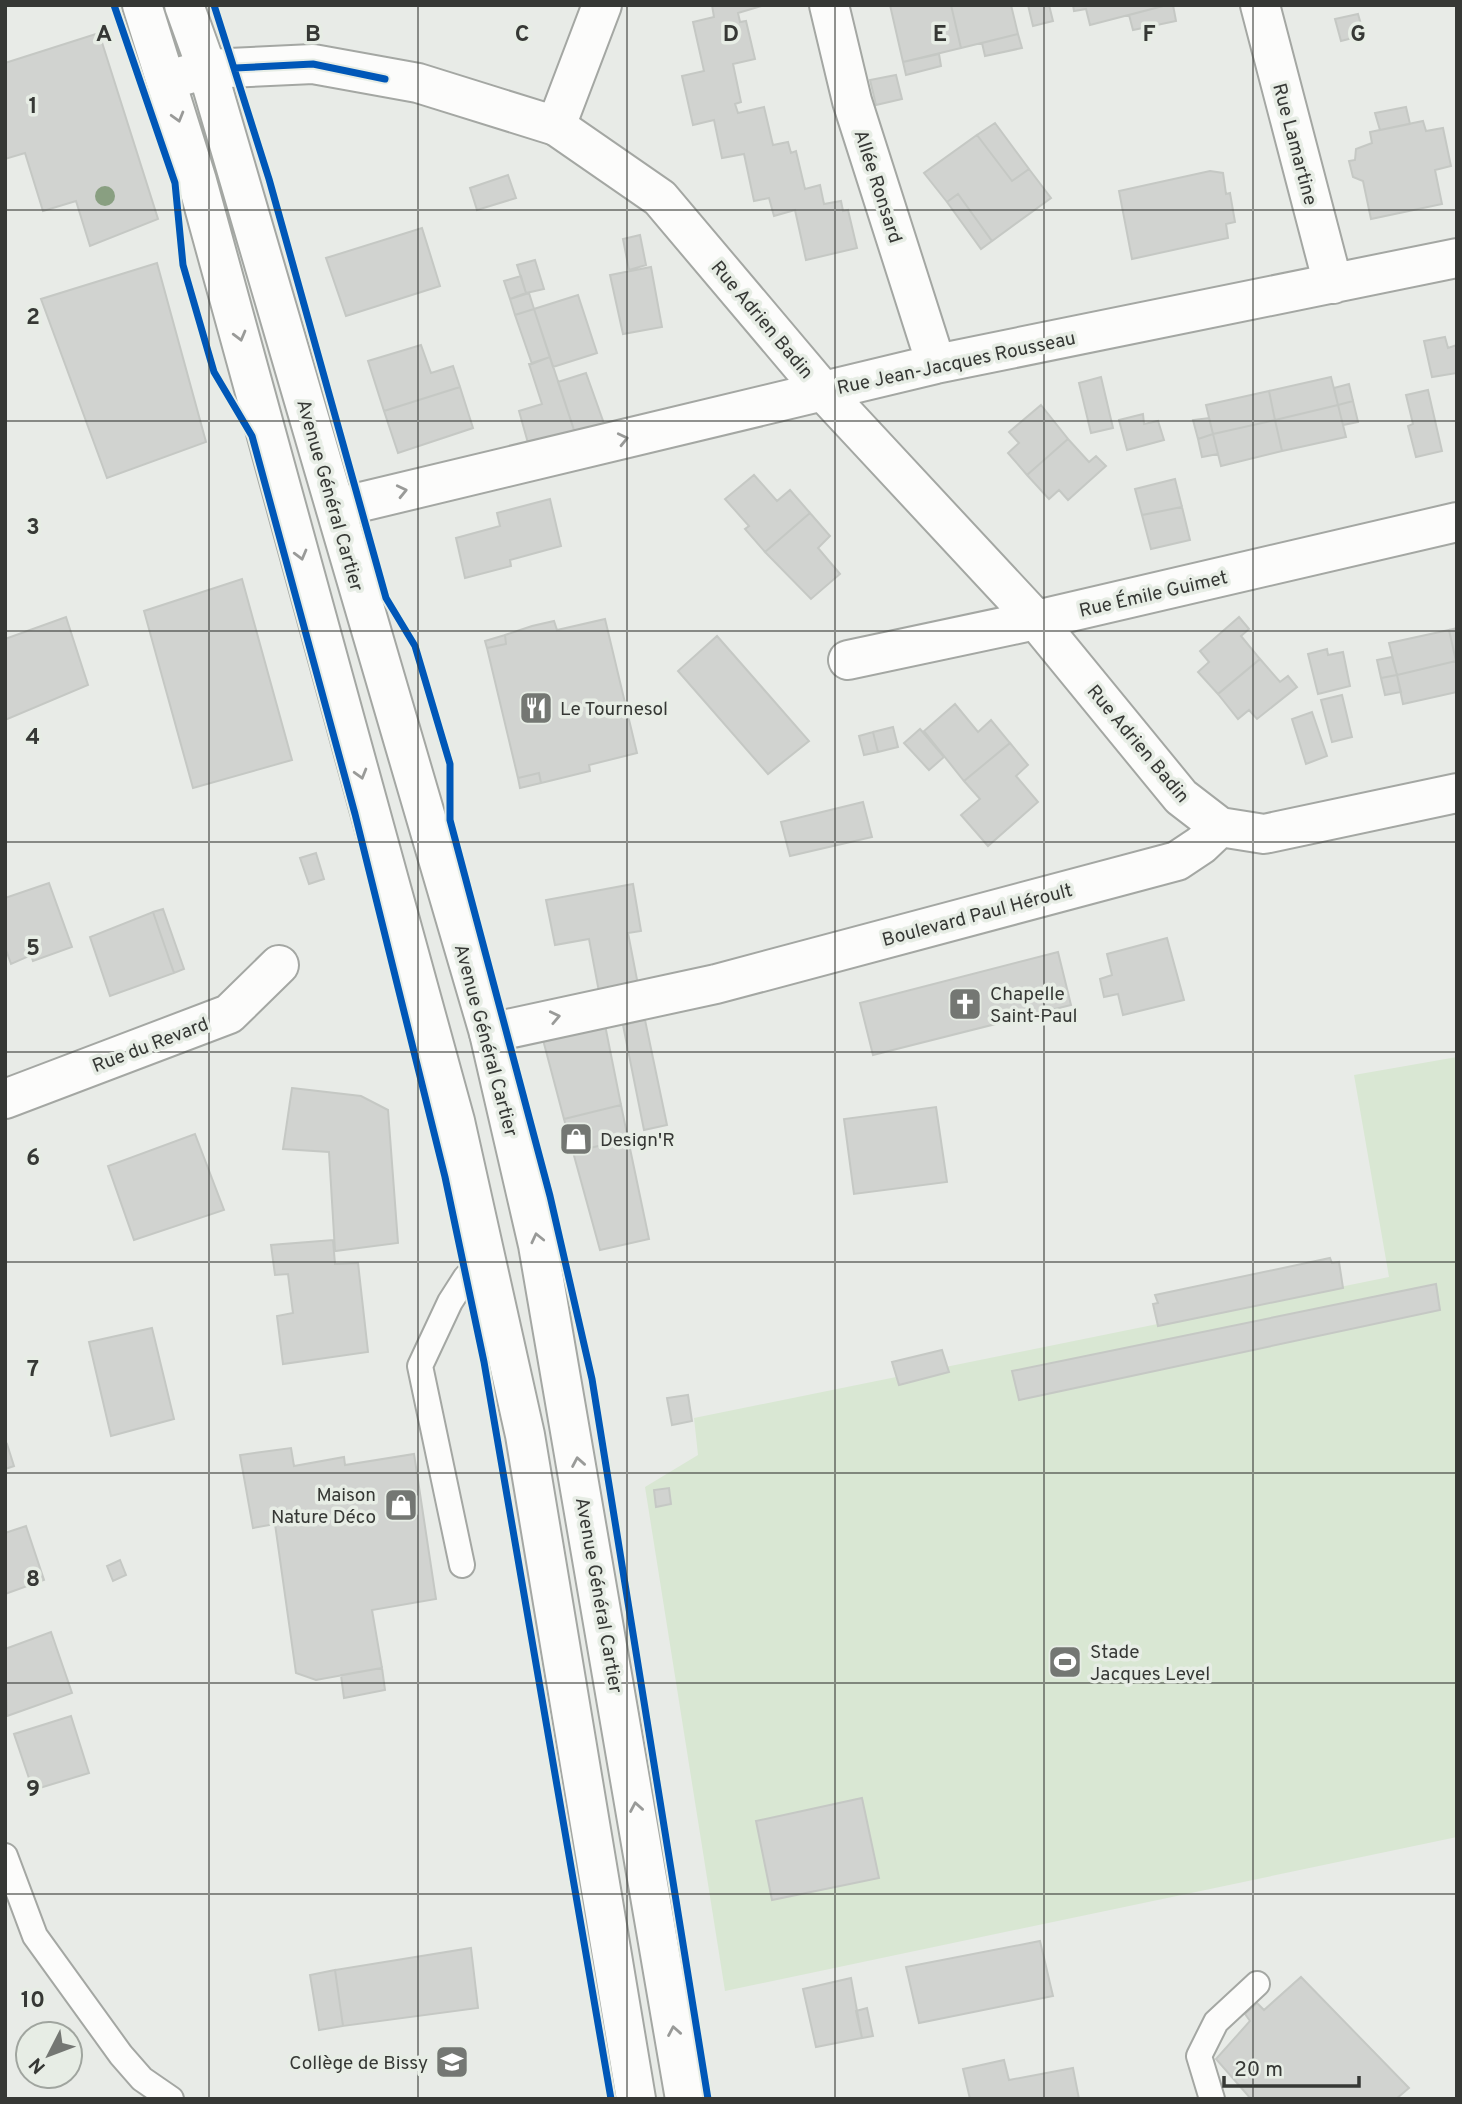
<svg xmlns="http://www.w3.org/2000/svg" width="1462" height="2104" viewBox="0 0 1462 2104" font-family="Overpass,sans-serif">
	<rect width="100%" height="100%" fill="#e8ebe7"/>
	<!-- green -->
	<path fill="#d9e7d3" d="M1457,1057V1837L725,1991L645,1487L698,1455L694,1418L1389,1277L1354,1075Z"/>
	<!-- building -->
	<path fill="#d1d3d0" stroke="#c5c8c4" stroke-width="2" d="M712,5H765L738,13L740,22L746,21L755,59L733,64L741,102L735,104L738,113L764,107L773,145L788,142L791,153L796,151L805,189L820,185L824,204L841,201L843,211L848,210L857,248L806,260L795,210L774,216L769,198L754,201L744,154L722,158L714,120L693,125L682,76L704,71L693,22L714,17Z
		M890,5H951L961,48L903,62Z
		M951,5H1011L1018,34L961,48Z
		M1028,5H1049L1053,21L1033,26Z
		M1073,5H1167L1090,25L1086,9L1074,11Z
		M1167,5H1173L1176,21L1133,30L1129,15Z
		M1358,14L1364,35L1341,41L1335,19Z
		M99,33L158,219L90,246L76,201L43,211L25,153L5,159V63Z
		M1018,34L1022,48L985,56L982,43Z
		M939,54L941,66L906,75L903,62Z
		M896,75L902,99L876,105L870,80Z
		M1406,107L1410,124L1380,130L1375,113Z
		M1423,121L1426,131L1443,128L1451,166L1435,170L1442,204L1371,219L1363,181L1353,177L1349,161L1355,160L1356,149L1372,143L1370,132Z
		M995,123L1029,169L1012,181L977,135Z
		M977,135L1012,181L1029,169L1051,198L992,241L958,194L947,202L924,173Z
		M1210,171L1223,173L1226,194L1230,193L1235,222L1226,224L1228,238L1132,259L1119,191Z
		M508,175L516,198L477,210L470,188Z
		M958,194L992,241L981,249L947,202Z
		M422,228L440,286L346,316L326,258Z
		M640,235L646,265L629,270L623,239Z
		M535,260L544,289L526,293L517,265Z
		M157,263L206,442L107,478L41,299Z
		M651,267L662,327L623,334L610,275Z
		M521,276L526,293L510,299L504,281Z
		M529,293L534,309L515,315L510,299Z
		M578,295L597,353L553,367L534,309Z
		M534,309L550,357L532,364L515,315Z
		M1445,337L1448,348L1457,345V373L1432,377L1424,341Z
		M421,345L431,373L453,366L460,387L384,411L368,361Z
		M550,357L577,439L530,450L519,411L542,404L529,364Z
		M586,373L607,432L577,439L558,382Z
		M1101,377L1113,428L1091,433L1079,383Z
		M1331,377L1338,405L1275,420L1269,391Z
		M1349,384L1353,401L1338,405L1334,388Z
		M460,387L473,428L398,453L384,411Z
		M1428,390L1442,451L1416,457L1408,426L1413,424L1406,395Z
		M1269,391L1275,420L1213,434L1206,405Z
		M1353,401L1358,422L1343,425L1338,405Z
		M1041,405L1068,439L1027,475L1008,453L1019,443L1009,432Z
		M1338,405L1346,437L1282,451L1275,420Z
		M1143,414L1144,424L1158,421L1164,440L1127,450L1119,420Z
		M1209,418L1213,434L1198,439L1193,420Z
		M1275,420L1282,451L1221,466L1213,434Z
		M1213,434L1218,454L1202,457L1198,439Z
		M1068,439L1089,462L1096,456L1106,466L1068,500L1059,490L1049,499L1027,475Z
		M754,475L777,501L790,490L810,513L765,552L745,529L749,526L725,499Z
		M1175,479L1182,507L1142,515L1135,489Z
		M550,499L561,546L510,560L511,566L465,578L456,538L500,526L497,513Z
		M1182,507L1190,540L1151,549L1142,515Z
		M810,513L830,536L818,548L840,574L811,599L765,552Z
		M242,579L292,760L193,788L144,611Z
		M66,617L88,685L5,720V639Z
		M1239,617L1249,629L1241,636L1260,659L1218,694L1198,672L1209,662L1200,651Z
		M605,619L637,753L589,765L590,771L541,783L539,773L518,778L487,648L506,644L505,635L532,626L554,621L557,630Z
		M1457,628V661H1456L1449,630Z
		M1449,630L1456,661L1397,675L1389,643Z
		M505,635L506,644L487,648L485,641Z
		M717,636L809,741L768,774L678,671Z
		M1327,649L1328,655L1343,652L1350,686L1318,694L1308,654Z
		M1392,657L1397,675L1381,678L1377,660Z
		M1260,659L1280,682L1288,676L1297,687L1257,719L1249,710L1238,719L1218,694Z
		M1456,661L1457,692L1403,704L1397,675Z
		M1397,675L1401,692L1385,695L1381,678Z
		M1342,695L1352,737L1332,742L1321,700Z
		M955,704L978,732L991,720L1010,743L964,781L924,731Z
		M1312,712L1327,756L1306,764L1292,719Z
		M893,727L898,747L878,752L873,732Z
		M920,729L944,757L929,770L904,743Z
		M873,732L878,752L864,755L859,736Z
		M1010,743L1028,765L1016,776L1038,802L988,846L961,815L980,799L964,781Z
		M539,773L541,783L520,788L518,778Z
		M863,802L872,837L790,856L781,822Z
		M316,853L324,879L309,884L300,858Z
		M49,883L72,947L33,961L31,955L11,964L5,947V898Z
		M633,884L641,931L628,933L639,990L600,997L589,939L555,945L546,900Z
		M163,909L184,969L174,973L153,912Z
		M153,912L174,973L110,996L90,937Z
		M1167,938L1184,1000L1123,1015L1118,994L1104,997L1100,979L1112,975L1107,954Z
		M1058,952L1071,1005L873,1055L860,1003Z
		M604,1020L621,1105L564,1119L542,1036Z
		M645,1020L667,1125L644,1130L623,1025Z
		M292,1088L361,1096L388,1110L398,1243L335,1251L329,1152L283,1149Z
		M621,1105L628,1139L573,1152L564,1119Z
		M936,1107L947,1182L854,1194L844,1119Z
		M195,1134L224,1210L134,1240L108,1166Z
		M628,1139L649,1239L600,1250L573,1152Z
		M333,1240L335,1264L358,1263L368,1352L283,1364L277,1316L293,1313L288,1274L275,1275L271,1245Z
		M1330,1258L1332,1263L1339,1262L1343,1288L1158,1326L1153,1304L1158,1303L1155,1295Z
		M1436,1284L1440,1310L1019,1400L1012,1371Z
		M152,1328L174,1419L111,1436L89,1342Z
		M942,1350L949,1372L899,1385L892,1362Z
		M688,1395L692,1421L672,1425L667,1398Z
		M7,1444L14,1466L5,1469V1445Z
		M291,1448L294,1466L344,1457L345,1465L414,1454L436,1599L372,1610L382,1668L316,1680L296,1673L275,1524L253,1528L240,1455Z
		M669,1488L671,1504L656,1507L654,1490Z
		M26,1526L44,1580L5,1594V1533Z
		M120,1560L126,1575L113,1581L107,1566Z
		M51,1632L72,1693L7,1716L5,1649Z
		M382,1668L385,1690L344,1698L341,1675Z
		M71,1716L89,1773L33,1790L14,1734Z
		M862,1798L879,1878L772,1900L756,1821Z
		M1040,1941L1053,1996L919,2023L906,1967Z
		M471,1948L478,2008L343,2026L335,1970Z
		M335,1970L343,2026L319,2030L310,1975Z
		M1301,1977L1409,2088L1396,2099H1251L1216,2059L1250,2021L1245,2014L1257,2003L1264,2010Z
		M851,1978L862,2038L816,2047L803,1989Z
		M867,2008L873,2036L862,2038L856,2011Z
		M1004,2060L1009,2080L1073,2068L1079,2099H970L963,2069Z"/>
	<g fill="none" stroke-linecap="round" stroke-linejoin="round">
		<defs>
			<path id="service" d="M462,1565L420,1366L450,1302L466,1277L488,1267
				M5,1856L35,1936L121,2055L142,2079L171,2099
				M1212,2099L1199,2056L1216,2022L1257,1984"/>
			<path id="minor" d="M829,5L852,101L936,364
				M1260,5L1333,284
				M556,126L660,198L823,391L1036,620L1181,797L1220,827L1264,834L1457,793
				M336,508L936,364L1457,258
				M848,660L1036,620L1457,522
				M489,1033L716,984L1177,861L1201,845L1220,827
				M5,1099L229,1014L279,965"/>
			<path id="tertiary" d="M168,80L207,69L313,64L418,83L556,126L602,5"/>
			<path id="secondary" d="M142,5L197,181L455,1121L525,1435L636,2099
				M184,5L207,69L489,1033L538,1245L685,2099"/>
		</defs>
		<!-- service casing -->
		<use href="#service" stroke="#a4a7a3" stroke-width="28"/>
		<!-- minor casing -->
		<use href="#minor" stroke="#a4a7a3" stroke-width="42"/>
		<!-- tertiary casing -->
		<use href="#tertiary" stroke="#a4a7a3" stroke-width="42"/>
		<!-- secondary casing -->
		<use href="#secondary" stroke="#a4a7a3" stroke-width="42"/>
		<!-- service -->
		<use href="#service" stroke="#fcfcfb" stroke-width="24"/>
		<!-- minor -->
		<use href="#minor" stroke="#fcfcfb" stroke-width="38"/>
		<!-- tertiary -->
		<use href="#tertiary" stroke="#fcfcfb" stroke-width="38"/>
		<!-- secondary -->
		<use href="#secondary" stroke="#fcfcfb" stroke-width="38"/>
		<defs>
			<path id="cycleway" d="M114,5L175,183L183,265L214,372L252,436L355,814L445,1177L484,1362L611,2099
				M214,5L269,179L386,598L415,646L450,764V820L550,1196L592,1379L708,2099
				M235,68L313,64L385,79"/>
		</defs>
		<!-- cycleway casing -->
		<use href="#cycleway" stroke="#e7ede5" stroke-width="11"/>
		<!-- cycleway -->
		<use href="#cycleway" stroke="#0057b8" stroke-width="7"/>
	</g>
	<!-- trees -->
	<circle fill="#899f81" cx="105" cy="196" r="10"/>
	<!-- one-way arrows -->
	<defs><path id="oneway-chevron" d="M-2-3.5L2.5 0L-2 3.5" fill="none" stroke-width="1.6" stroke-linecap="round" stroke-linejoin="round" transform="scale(1.75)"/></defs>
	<g stroke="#999a98">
		<use href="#oneway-chevron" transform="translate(178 117) rotate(74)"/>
		<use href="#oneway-chevron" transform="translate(240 336) rotate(75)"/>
		<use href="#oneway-chevron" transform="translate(623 439) rotate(-13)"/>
		<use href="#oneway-chevron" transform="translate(402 491) rotate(-13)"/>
		<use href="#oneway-chevron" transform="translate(301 555) rotate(75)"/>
		<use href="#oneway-chevron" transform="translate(361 774) rotate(74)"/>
		<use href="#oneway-chevron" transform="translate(555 1017) rotate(-12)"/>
		<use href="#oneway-chevron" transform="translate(537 1238) rotate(-103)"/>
		<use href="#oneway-chevron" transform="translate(578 1462) rotate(-100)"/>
		<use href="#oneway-chevron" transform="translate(636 1807) rotate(-100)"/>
		<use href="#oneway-chevron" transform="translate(674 2031) rotate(-100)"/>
	</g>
	<!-- grid -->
	<path fill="none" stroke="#363835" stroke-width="2" stroke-opacity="0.55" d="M209,5V2099M418,5V2099M627,5V2099M835,5V2099M1044,5V2099M1253,5V2099M5,210H1457M5,421H1457M5,631H1457M5,842H1457M5,1052H1457M5,1262H1457M5,1473H1457M5,1683H1457M5,1894H1457"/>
	<!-- icons -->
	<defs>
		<symbol id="restaurant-square" viewBox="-11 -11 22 22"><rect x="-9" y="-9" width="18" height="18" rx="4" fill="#747773" stroke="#e7ede5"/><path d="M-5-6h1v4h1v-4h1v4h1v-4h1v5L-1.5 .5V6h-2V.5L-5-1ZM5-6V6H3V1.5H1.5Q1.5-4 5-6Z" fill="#fff"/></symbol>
		<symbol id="church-square" viewBox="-11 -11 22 22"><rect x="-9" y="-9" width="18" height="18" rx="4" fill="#747773" stroke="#e7ede5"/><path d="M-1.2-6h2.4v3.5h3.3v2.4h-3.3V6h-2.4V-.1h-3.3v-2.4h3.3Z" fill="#fff"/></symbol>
		<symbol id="shop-square" viewBox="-11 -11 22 22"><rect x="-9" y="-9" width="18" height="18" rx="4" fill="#747773" stroke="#e7ede5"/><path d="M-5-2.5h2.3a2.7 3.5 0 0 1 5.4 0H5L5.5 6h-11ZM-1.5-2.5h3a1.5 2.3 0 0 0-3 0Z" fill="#fff"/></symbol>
		<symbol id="stadium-square" viewBox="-11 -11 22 22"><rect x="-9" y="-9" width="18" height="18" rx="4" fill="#747773" stroke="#e7ede5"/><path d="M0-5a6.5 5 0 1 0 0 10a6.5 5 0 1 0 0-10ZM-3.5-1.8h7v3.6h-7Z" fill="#fff"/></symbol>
		<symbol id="school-square" viewBox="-11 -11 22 22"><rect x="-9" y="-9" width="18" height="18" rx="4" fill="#747773" stroke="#e7ede5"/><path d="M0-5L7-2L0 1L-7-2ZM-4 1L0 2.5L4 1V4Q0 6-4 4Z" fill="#fff"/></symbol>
	</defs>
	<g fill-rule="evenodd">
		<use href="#restaurant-square" x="517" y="689" width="38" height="38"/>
		<use href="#church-square" x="946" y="985" width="38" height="38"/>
		<use href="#shop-square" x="557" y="1120" width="38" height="38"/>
		<use href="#shop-square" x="382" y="1486" width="38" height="38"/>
		<use href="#stadium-square" x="1046" y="1643" width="38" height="38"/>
		<use href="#school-square" x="433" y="2043" width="38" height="38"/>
	</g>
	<g text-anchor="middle" stroke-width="7" stroke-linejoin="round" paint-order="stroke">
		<!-- street labels -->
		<g font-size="19" fill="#363835" stroke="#e7ede5">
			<text transform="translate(1296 144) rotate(75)" y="7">Rue Lamartine</text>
			<text transform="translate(879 186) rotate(72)" y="7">Allée Ronsard</text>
			<text transform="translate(763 319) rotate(50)" y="7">Rue Adrien Badin</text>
			<text transform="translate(956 362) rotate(-12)" y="7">Rue Jean-Jacques Rousseau</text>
			<text transform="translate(331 495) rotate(74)" y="7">Avenue Général Cartier</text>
			<text transform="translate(1153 593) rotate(-13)" y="7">Rue Émile Guimet</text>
			<text transform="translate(1139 743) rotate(50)" y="7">Rue Adrien Badin</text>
			<text transform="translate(977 914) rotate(-15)" y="7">Boulevard Paul Héroult</text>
			<text transform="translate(487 1040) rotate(75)" y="7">Avenue Général Cartier</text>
			<text transform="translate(150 1044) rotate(-21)" y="7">Rue du Revard</text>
			<text transform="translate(600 1595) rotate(80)" y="7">Avenue Général Cartier</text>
		</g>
		<!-- poi labels -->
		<g font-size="19" fill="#363835" stroke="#e7ede5" text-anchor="start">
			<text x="560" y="715">Le Tournesol</text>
			<text x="990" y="1000">Chapelle<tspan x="990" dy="22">Saint-Paul</tspan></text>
			<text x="600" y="1146">Design'R</text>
			<text x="376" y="1501" text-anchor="end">Maison<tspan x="376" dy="22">Nature Déco</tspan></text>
			<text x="1090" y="1658">Stade<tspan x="1090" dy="22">Jacques Level</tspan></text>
			<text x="428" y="2069" text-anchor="end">Collège de Bissy</text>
		</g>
	</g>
	<g font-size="23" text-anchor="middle" font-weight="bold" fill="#363835" stroke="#e7ede5" stroke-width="7" stroke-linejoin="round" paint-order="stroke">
		<text x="104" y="41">A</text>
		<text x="313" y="41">B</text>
		<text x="522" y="41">C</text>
		<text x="731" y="41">D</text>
		<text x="940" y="41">E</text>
		<text x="1149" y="41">F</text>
		<text x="1358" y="41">G</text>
		<text x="33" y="113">1</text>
		<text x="33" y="324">2</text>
		<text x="33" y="534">3</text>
		<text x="33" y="744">4</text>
		<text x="33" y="955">5</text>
		<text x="33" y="1165">6</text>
		<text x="33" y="1376">7</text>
		<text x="33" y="1586">8</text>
		<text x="33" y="1796">9</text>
		<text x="33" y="2007">10</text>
	</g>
	<!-- border -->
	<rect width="1462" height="2104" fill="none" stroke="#363835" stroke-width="14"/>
	<!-- north arrow -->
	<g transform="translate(49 2055) rotate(228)"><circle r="33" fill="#e7ede5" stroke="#a0a59f" stroke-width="2"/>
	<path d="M0-5L12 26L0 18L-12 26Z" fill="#747773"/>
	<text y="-10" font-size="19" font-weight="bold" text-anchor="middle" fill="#363835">N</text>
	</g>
	<!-- scale -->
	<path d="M1224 2076v10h135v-10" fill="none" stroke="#363835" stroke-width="3.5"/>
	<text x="1234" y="2076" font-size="21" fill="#363835" stroke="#e7ede5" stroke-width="5" paint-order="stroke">20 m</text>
</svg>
